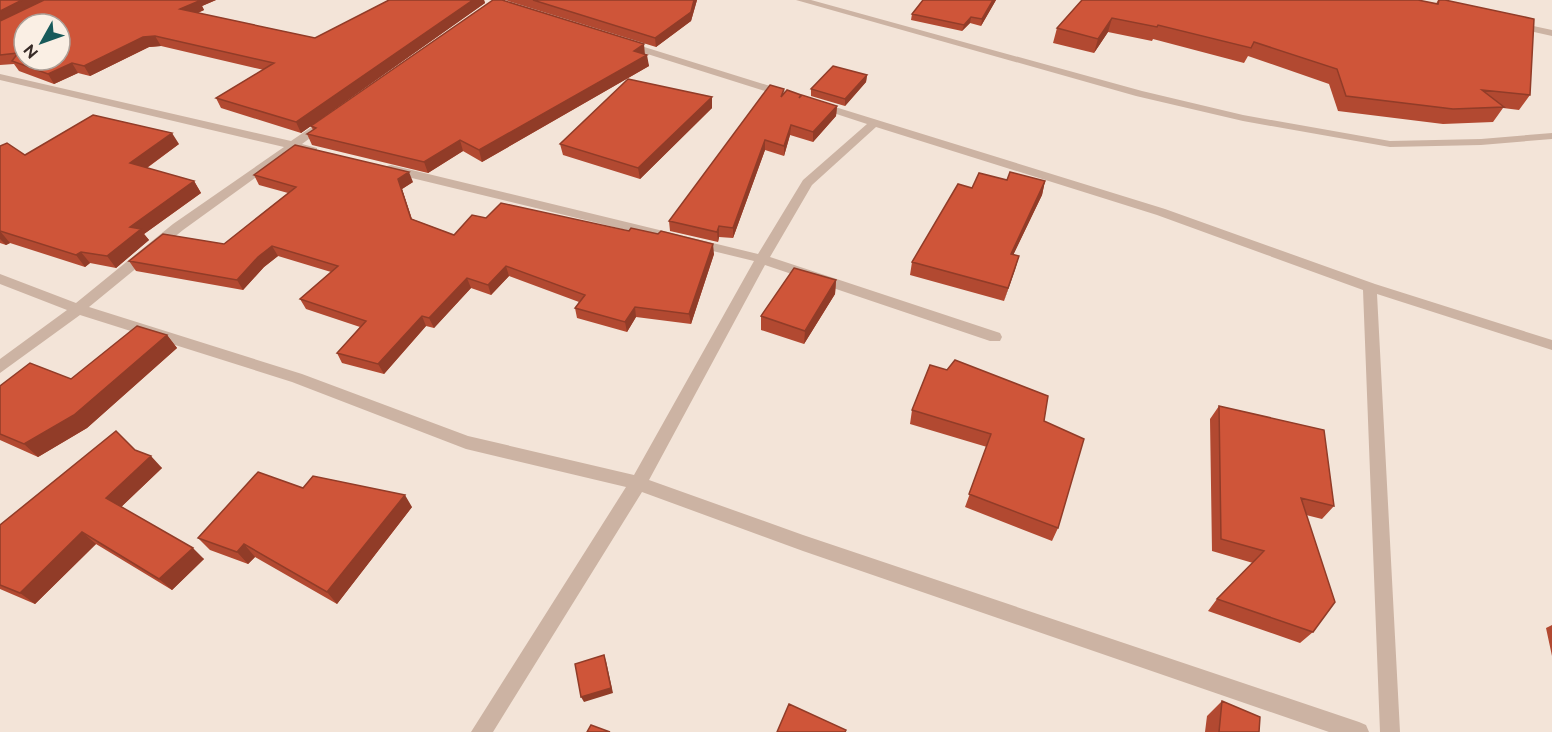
<svg xmlns="http://www.w3.org/2000/svg" width="1552" height="732" viewBox="0 0 1552 732" font-family="Raleway,sans-serif">
	<rect width="100%" height="100%" fill="#f3e4d8"/>
	<g fill="none" stroke-linecap="round" stroke-linejoin="round">
		<!-- minor -->
		<path fill="#ccb3a3" fill-rule="evenodd" d="M796,0H811L1142,91L1243,115L1390,141L1481,139L1552,133V139L1481,145L1390,147L1243,121L1136,96Z
			M1514,22L1552,30V36L1511,27V23Z
			M625,41L789,92L790,94L785,97L781,96L622,46V42Z
			M0,74L291,141L319,122L323,121L329,124L302,144L317,148V152L295,149L183,230L89,307L302,374L468,436L634,475L754,261L387,172V166L391,165L758,254L803,180L867,124L815,107L814,105L819,102L1165,209L1375,284L1552,340V350L1377,294L1400,732H1380L1363,290L1157,215L876,127L812,185L770,257L1000,333L1002,337L1000,341H990L765,265L649,480L803,535L1359,722L1366,725L1369,732H1329L803,551L642,492L493,732H471L626,487L466,449L292,382L80,315L0,373V359L67,310L0,284V274L76,303L173,224L284,147L0,80Z"/>
	</g>
	<!-- wall -->
	<path fill="#b24931" d="M0,0H216L202,6L204,10L198,13L315,38L389,0H484L485,3L301,133L221,108L216,98L264,70L161,46L149,47L90,76L78,73L54,84L19,71L14,64L0,65Z
		M505,0H697L691,21L656,47Z
		M923,0H996L981,26L970,23L962,31L911,20L912,14Z
		M1082,0L1436,4L1438,0H1445L1530,95L1519,110L1503,108L1493,122L1443,124L1338,111L1329,84L1248,56L1244,63L1153,39L1152,41L1108,32L1094,53L1053,43L1057,28Z
		M645,55L649,66L482,162L463,151L428,173L312,145L307,134L313,130L311,126Z
		M867,75L866,82L845,106L811,96V89Z
		M712,97V108L640,179L563,155L560,144Z
		M800,97L837,106L836,116L813,142L790,135L784,156L765,150L733,238L719,237L718,242L670,231L669,221Z
		M179,144L147,168L194,181L201,193L144,234L149,240L116,268L90,263L85,267L10,243L6,245L0,243V146L25,155Z
		M254,175L413,182L402,189L412,219L454,235L486,218L714,254L691,324L636,317L627,332L577,318L575,308L579,302L509,276L491,295L471,288L434,328L426,326L384,374L342,363L337,353L360,327L306,309L300,299L331,272L278,256L264,267L243,290L136,271L129,261L224,244L288,193L259,185Z
		M1007,180L1045,181L1042,195L1013,255L1019,256L1004,301L910,275L912,262L972,188Z
		M836,280L835,294L804,344L761,330V316Z
		M167,335L177,348L87,428L38,457L0,440V386L71,379Z
		M947,370L1044,421L1058,528L1052,541L965,507L987,447L910,424L912,410Z
		M1219,406L1334,506L1322,519L1306,515L1313,632L1300,643L1208,611L1217,599L1253,563L1212,551L1210,419Z
		M135,450L162,468L121,507L204,559L172,590L96,544L35,604L0,589V525Z
		M303,488L412,507L337,604L255,557L248,564L210,550L198,538Z
		M1552,625V656L1546,628Z
		M1222,701L1259,732H1205L1207,716Z"/>
	<!-- shaded-wall -->
	<path fill="#913c28" d="M22,0H47L0,24V11Z
		M193,0H216L202,6L204,10L185,18L180,9Z
		M473,0H484L485,3L301,133L296,122Z
		M694,0H697L691,21L656,47L655,38Z
		M993,0H996L981,26L982,19Z
		M971,17L970,23L962,31L964,25Z
		M1112,18L1108,32L1094,53L1098,39Z
		M155,36L161,46L149,47L90,76L84,66L143,37Z
		M644,44L645,55H647L649,66L482,162L479,150Z
		M72,63L78,73L54,84L48,74Z
		M867,75L866,82L845,106V99Z
		M712,97V108L640,179L638,168Z
		M837,106L836,116L813,142V132Z
		M791,125L790,135L784,156V146Z
		M172,133L179,144L138,174L130,163Z
		M460,140L463,151L428,173L424,162Z
		M765,140V150L733,238V228Z
		M409,172L413,182L402,189L415,229L398,179Z
		M194,181L201,193L144,234L149,240L116,268L107,256L130,227Z
		M1045,181L1042,195L1007,268L1011,254Z
		M719,226V237L718,242L717,232Z
		M0,231L10,243L6,245L0,239Z
		M713,244L714,254L691,324L689,314Z
		M272,246L278,256L264,267L243,290L237,280L258,257Z
		M81,252L90,263L85,267L76,255Z
		M1019,256L1015,270L1004,301L1008,288Z
		M506,266L509,276L491,295L488,285Z
		M467,278L471,288L434,328L429,318Z
		M836,280L835,294L804,344L805,331Z
		M635,307L636,317L627,332L625,322Z
		M422,316L426,326L384,374L378,364Z
		M167,335L177,348L87,428L38,457L24,444Z
		M151,456L162,468L118,510L106,498Z
		M405,495L412,507L337,604L327,592Z
		M82,532L96,544L35,604L20,593Z
		M244,544L255,557L248,564L237,552Z
		M193,548L204,559L172,590L159,579Z
		M604,655L606,661L613,693L584,702L581,697Z"/>
	<!-- building -->
	<path fill="#cf5539" stroke="#913c28" stroke-width="1.5" fill-rule="evenodd" d="M0,0H22L0,11Z
		M44,0H198L199,1L180,9L315,38L389,0H473L296,122L216,98L274,63L155,36L143,37L84,66L72,63L48,74L12,61L18,53L0,55V21ZM24,24H60V60H24Z
		M493,0H502L644,44L634,51L647,55L479,150L460,140L424,162L307,134L316,128L311,126Z
		M533,0H694L691,12L655,38Z
		M923,0H993L982,19L971,17L964,25L912,14Z
		M1082,0H1418L1438,4L1439,0H1445L1534,19L1530,95L1482,90L1504,107L1453,109L1346,96L1337,69L1254,42L1251,48L1158,25L1157,27L1112,18L1098,39L1057,28Z
		M833,66L867,75L845,99L811,89Z
		M628,79L712,97L638,168L560,144Z
		M770,85L784,89L781,97L787,90L801,95L799,98L802,95L837,106L813,132L791,125L784,146L765,140L733,228L719,226L717,232L669,221Z
		M93,115L172,133L130,163L194,181L130,227L141,229L107,256L81,252L76,255L0,231V146L7,143L25,155Z
		M295,145L409,172L398,179L411,219L454,235L472,215L486,218L501,203L629,231L631,228L658,234L661,231L713,244L689,314L635,307L625,322L575,308L585,295L506,266L488,285L467,278L429,318L422,316L378,364L337,353L366,321L300,299L338,266L272,246L258,257L237,280L129,261L163,234L224,244L296,187L254,175Z
		M1010,172L1045,181L1011,254L1019,256L1008,288L912,262L958,184L972,188L979,173L1007,180Z
		M794,268L836,280L805,331L761,316Z
		M137,326L167,335L74,415L24,444L0,434V386L30,363L71,379Z
		M955,360L1048,396L1044,421L1084,439L1058,528L969,494L991,434L912,410L930,365L947,370Z
		M1219,406L1324,430L1334,506L1301,498L1335,602L1313,632L1217,599L1264,551L1221,539Z
		M116,431L135,450L151,456L106,498L193,548L159,579L82,532L20,593L0,585V525Z
		M258,472L303,488L313,476L405,495L327,592L244,544L237,552L198,538Z
		M604,655L611,688L581,697L575,664Z
		M1222,701L1260,717L1259,732H1219Z
		M789,704L846,730L845,732H777Z
		M591,725L610,732H587Z"/>
	<!-- north arrow -->
	<g transform="translate(42 42) rotate(230)"><circle r="28" fill="#faefe4" stroke="#aca098" stroke-width="1.5"/>
	<path d="M0-4.5L10 22L0 15L-10 22Z" fill="#185a5a"/>
	<text y="-9" font-size="16" font-weight="bold" text-anchor="middle" fill="#362a26">N</text>
	</g>
</svg>
